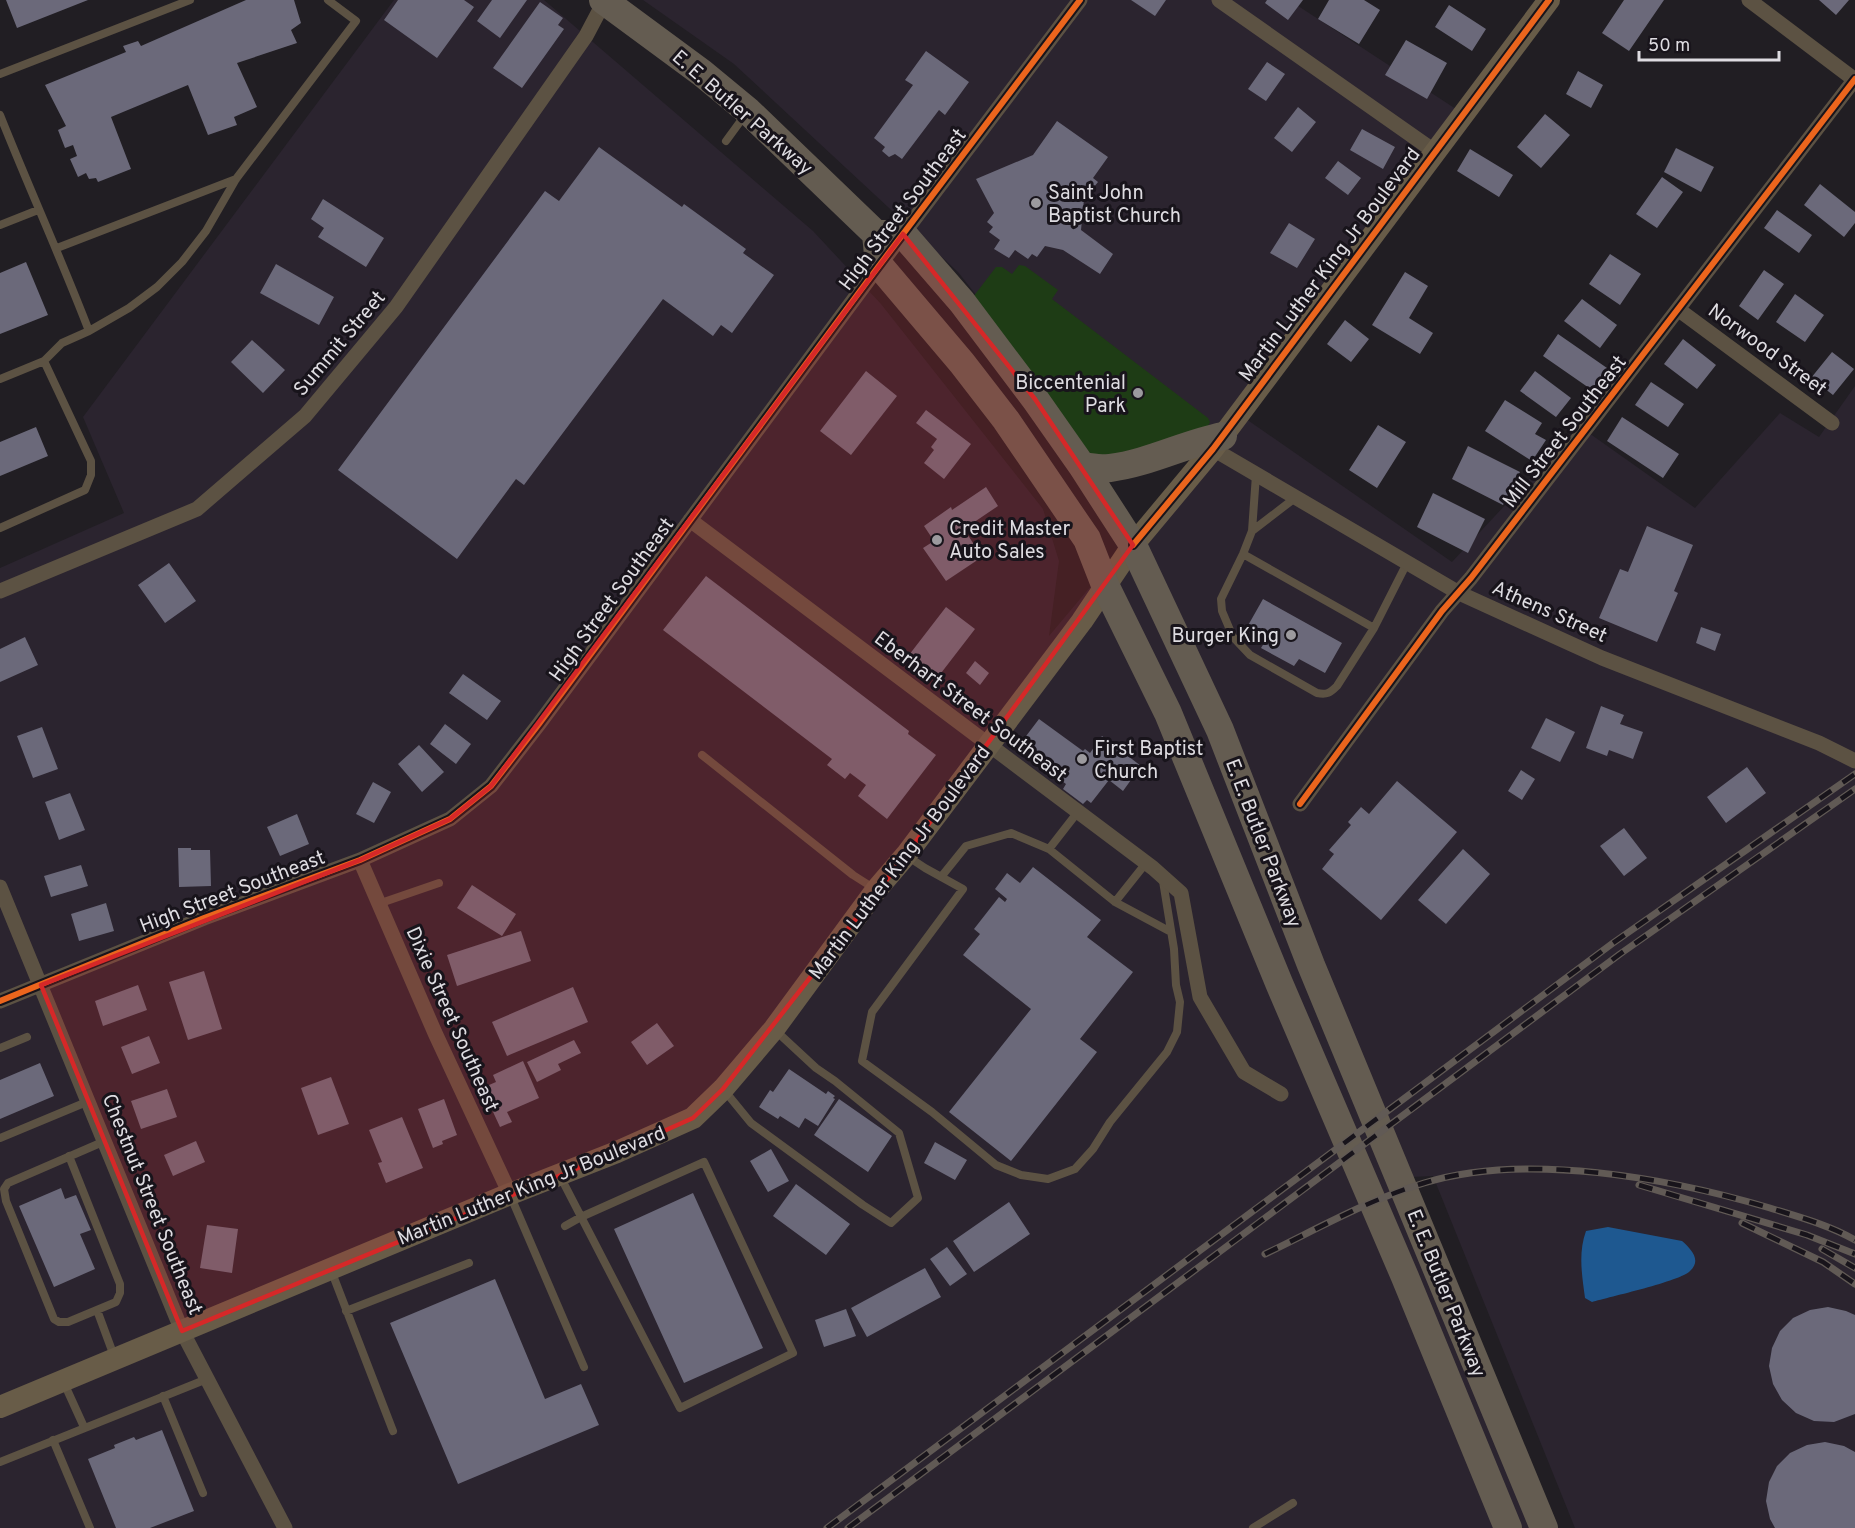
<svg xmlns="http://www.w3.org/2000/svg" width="1855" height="1528" viewBox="0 0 1855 1528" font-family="Overpass,sans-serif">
	<rect width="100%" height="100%" fill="#211e23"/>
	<!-- built -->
	<path fill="#2b242f" d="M394,0H544L813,231L881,304L1043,509L1059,561L1049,636L1217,436L1101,453L958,272L734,64L643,0H1289L1459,111L1236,412L1452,562L1579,426L1695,508L1780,413L1819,437L1855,386V1528H1575L1433,1176L1389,1178L1530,1528H0V568L124,513L83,417Z"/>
	<!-- green -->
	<path fill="#1e3c15" d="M1019,265L1025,266L1058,290L1052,299L1208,418L1210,422L1208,426L1121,457L1090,454L973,297L996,267H1002L1012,274Z"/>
	<!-- water -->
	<path fill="#1e5890" d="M1608,1227L1682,1241C1691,1249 1702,1260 1690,1271C1681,1281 1609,1297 1592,1302L1585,1298C1582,1275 1578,1253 1586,1231Z"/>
	<!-- building -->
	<path fill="#6b697a" d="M6,0H88L17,28Z
		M246,0H294L301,23L291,30L297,43L237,63L257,107L234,117L237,125L208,135L188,85L111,117L131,169L98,182L96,178L89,179L86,173L78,177L70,159L77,156L73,145L65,148L58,130L66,126L45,85L126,52L123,46L138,41L141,46Z
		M398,0H464L474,7L437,58L384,20Z
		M492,0H527L500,38L477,21Z
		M1131,0H1166L1155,16Z
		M1267,0H1303L1288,20L1265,3Z
		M1329,0H1364L1380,10L1359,44L1318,19Z
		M1624,0H1664L1629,51L1602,33Z
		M1819,0H1849L1836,15Z
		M540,2L563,18L558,25L564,29L522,88L493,68Z
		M1449,5L1486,29L1472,51L1435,27Z
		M1406,40L1447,63L1427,99L1385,75Z
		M926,51L969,82L945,115L939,110L902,159L895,154L889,157L882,151L885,147L874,138L913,85L905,80Z
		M1267,62L1285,74L1266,101L1248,89Z
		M1578,71L1603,85L1591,108L1566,94Z
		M1298,107L1316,122L1292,152L1274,138Z
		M1545,114L1570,135L1541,168L1517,147Z
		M1057,121L1108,157L1093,178L1098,182L1090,192L1085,189L1081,230L1113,254L1100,274L1063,250L1045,246L1037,257L1032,254L1028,259L1015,250L1009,258L994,249L1000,240L989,232L993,227L987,222L994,213L976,179L1033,155Z
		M1362,129L1395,147L1383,169L1350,150Z
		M599,147L682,207L684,204L746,249L743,253L774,275L732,333L721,325L713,336L663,299L524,485L516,479L457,559L338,470L545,191L559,201Z
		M1676,148L1714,167L1701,192L1664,172Z
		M1470,149L1513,175L1499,197L1457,171Z
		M1338,161L1361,178L1348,195L1325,178Z
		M1662,177L1683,192L1657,228L1636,214Z
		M1820,184L1855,212V223L1844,237L1804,205Z
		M323,199L384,238L366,267L318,237L324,228L311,219Z
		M1777,210L1812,235L1799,253L1764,228Z
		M1289,223L1315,239L1297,268L1270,253Z
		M1610,254L1641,274L1620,305L1589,284Z
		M26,262L48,315L0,334V273Z
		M276,264L334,297L319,325L260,293Z
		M1764,270L1784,284L1758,320L1739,306Z
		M1405,272L1428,286L1409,318L1433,333L1420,354L1372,325Z
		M1795,294L1824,315L1805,342L1776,322Z
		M1582,299L1617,325L1600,348L1564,321Z
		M1345,320L1369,339L1351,362L1327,344Z
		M1558,334L1607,368L1592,390L1543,356Z
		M1683,339L1716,365L1697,389L1664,364Z
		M252,340L285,370L263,393L231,362Z
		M1832,352L1854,369L1833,395L1811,378Z
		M866,371L897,396L851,455L820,431Z
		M1535,371L1571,398L1556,417L1520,391Z
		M1651,382L1684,404L1668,427L1635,405Z
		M1505,400L1542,423L1535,434L1546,440L1532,461L1485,431Z
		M926,410L971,444L944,479L924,463L934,450L931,447L937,439L916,423Z
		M1622,417L1679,454L1663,478L1607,441Z
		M1378,425L1406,442L1377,488L1349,470Z
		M36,427L48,456L0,476V442Z
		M1468,446L1520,472L1503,505L1452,479Z
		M986,487L998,506L964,529L982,557L946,581L923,548L934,541L924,526L951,507L952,510Z
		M1433,493L1485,519L1468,553L1417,527Z
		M1647,526L1693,545L1674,591L1678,593L1657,642L1599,618L1620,569L1628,572Z
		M169,563L196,601L165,623L138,585Z
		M706,576L909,731L908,734L936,755L887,819L858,796L866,785L850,773L845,779L827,765L832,759L663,630Z
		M1263,599L1342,643L1325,673L1299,659L1294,666L1261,648L1266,640L1246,629Z
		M946,607L975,629L938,677L909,655Z
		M1701,627L1721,634L1715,651L1696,643Z
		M25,637L38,665L0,682V649Z
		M975,661L989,673L980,685L966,673Z
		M463,674L501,701L487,720L449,693Z
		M1601,706L1624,715L1620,724L1643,732L1633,759L1609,750L1607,756L1586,748Z
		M1546,718L1575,732L1560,762L1531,748Z
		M1039,719L1083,751L1085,749L1090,753L1102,736L1141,766L1123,791L1109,780L1091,803L1087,800L1083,804L1063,789L1066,784L1017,748Z
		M445,724L471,744L456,764L430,744Z
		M42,727L58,769L33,778L17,736Z
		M419,745L444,772L422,792L398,764Z
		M1747,767L1766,793L1726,823L1707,797Z
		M1521,770L1535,779L1522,800L1508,791Z
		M1397,781L1457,832L1381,920L1322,869L1334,854L1329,850L1351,825L1348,822L1361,807L1369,814Z
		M373,782L391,792L374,823L356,814Z
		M70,793L85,830L59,840L45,802Z
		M297,814L309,844L280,856L267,827Z
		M1624,828L1647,858L1624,876L1600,846Z
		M178,848H191V850H210L211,886L179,887Z
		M1463,849L1490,874L1446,924L1418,900Z
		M81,865L88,886L51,897L44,876Z
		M1033,867L1101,920L1087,937L1133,972L1080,1039L1097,1052L1011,1161L949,1112L1031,1009L963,955L980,934L974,929L999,897L1005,902L1007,899L995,889L1007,873L1020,883Z
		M472,885L516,914L502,936L457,908Z
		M106,903L114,931L79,941L71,914Z
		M521,931L531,961L457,986L447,955Z
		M204,971L222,1029L188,1040L169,982Z
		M138,985L147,1010L103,1026L95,1001Z
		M573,987L588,1022L507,1056L492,1022Z
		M657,1023L674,1046L647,1065L631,1042Z
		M149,1036L160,1063L132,1074L121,1047Z
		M574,1040L581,1053L558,1064L561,1070L537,1082L527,1062Z
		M523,1061L539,1098L507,1112L512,1122L500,1127L482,1088L496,1082L493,1075Z
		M40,1063L54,1096L0,1119V1080Z
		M789,1069L826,1094L828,1091L835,1096L833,1098L835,1099L818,1126L805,1118L799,1128L780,1116L778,1119L759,1107L770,1090L773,1092Z
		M331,1077L349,1124L318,1135L301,1088Z
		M167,1089L177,1117L141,1129L131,1101Z
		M444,1099L457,1135L442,1141L443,1144L433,1148L418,1109Z
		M839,1099L892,1136L868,1172L814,1135Z
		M402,1117L423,1168L386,1183L378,1163L382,1162L369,1130Z
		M196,1141L205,1162L173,1176L164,1155Z
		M935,1142L967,1160L955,1180L924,1163Z
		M771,1149L789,1181L768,1192L750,1161Z
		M796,1184L850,1224L826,1255L773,1216Z
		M61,1188L65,1199L76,1195L91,1230L80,1234L95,1269L54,1287L19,1206Z
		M693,1193L763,1348L684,1383L614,1229Z
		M1009,1202L1030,1234L974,1272L953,1241Z
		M207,1225L238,1229L232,1273L200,1268Z
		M947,1247L967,1274L950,1286L930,1259Z
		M925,1268L941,1297L867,1337L851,1308Z
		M495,1279L545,1399L581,1384L599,1425L458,1484L390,1323Z
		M1828,1307L1846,1311L1855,1315V1414L1834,1422L1814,1421L1796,1413L1782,1400L1773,1384L1769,1366L1772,1348L1780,1331L1793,1318L1810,1310Z
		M846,1309L856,1336L824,1347L815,1320Z
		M162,1430L194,1511L150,1528H116L88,1459L115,1448L114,1445L134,1437L136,1440Z
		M1825,1442L1844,1446L1855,1452V1528H1775L1770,1519L1766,1501L1769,1482L1777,1466L1790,1453L1807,1445Z"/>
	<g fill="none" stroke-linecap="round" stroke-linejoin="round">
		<!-- lane -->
		<path stroke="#5c5243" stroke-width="8" d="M0,74L190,0
			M0,115C29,188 61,258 89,331
			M726,141L745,115
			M0,225L38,210
			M57,248L236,179
			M1297,307L1309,317
			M0,379L44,361L62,343L89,331L129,308L157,287L182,262L206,231L236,179L356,21L328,0
			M1256,475L1252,531L1243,554L1221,599L1222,611L1233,637L1250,655L1317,693C1327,695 1330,693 1337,686L1374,628
			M0,528L85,490L91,475V461L44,361
			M1252,531L1295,498
			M1243,554L1374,628L1407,563
			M702,755L853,875L875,889
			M1049,849L1077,813
			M907,856L925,868L963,889L872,1012L862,1061L932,1112L996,1165L1021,1175L1048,1179L1075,1169L1093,1149L1110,1122L1167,1052L1177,1032L1180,1002L1176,985L1174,949L1163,881
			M1146,863L1115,902L1171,932
			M941,877L966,846L1011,833L1049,849L1115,902
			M378,904L439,883
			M0,1048L27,1037
			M724,1090L751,1123L863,1205L891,1223L918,1198L899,1133L835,1081L816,1068L775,1030
			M0,1138L89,1101
			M69,1156L120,1284V1293L116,1302L68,1322H59L54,1319L6,1201L4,1189L8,1183L105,1141
			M560,1176L680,1408L793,1353L704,1162L581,1217L565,1226
			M511,1197L584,1367
			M331,1270L393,1431
			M97,1310L114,1356
			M346,1311L469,1263
			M64,1383L84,1427
			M163,1396L203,1493
			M53,1440L90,1528
			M0,1462L207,1379
			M1253,1528L1293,1503"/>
		<!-- street -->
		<path stroke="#5c5243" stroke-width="15" d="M1219,0L1434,151
			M1749,0L1855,80
			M1679,310L1832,423
			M1213,449L1459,593L1602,658L1819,743L1855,761
			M690,520L1153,868L1181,893L1200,997L1244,1072L1281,1094
			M0,591L197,509L305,416L396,307L586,36L605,0
			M1300,804L1442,611L1471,578L1855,79
			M360,860L435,1033L510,1194
			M0,887L182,1331L285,1528
			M0,1001L204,918L360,860L450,819L491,786L539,724L869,279L1080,0"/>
		<!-- secondary -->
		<path stroke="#685c48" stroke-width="22" d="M0,1407L510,1194L617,1152L693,1118L723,1089L774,1029L876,890L906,855L1082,621L1133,545L1213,449L1549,0"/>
		<!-- highway -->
		<path stroke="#645c51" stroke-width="28" d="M603,0L702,73L748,111L876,234L879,265L962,363L1006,420L1087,539L1105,585L1168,713L1279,983L1405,1277L1508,1528
			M876,234H903L962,302L1035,399L1082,466L1133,545L1220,730L1311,965L1544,1528
			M1082,466C1091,467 1101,469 1110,468C1149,463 1184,444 1223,436"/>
		<defs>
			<path id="rail" d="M1639,1185L1807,1235L1855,1254
				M1742,1223L1823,1262L1855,1284
				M1822,1249L1855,1268
				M1265,1254C1317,1229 1368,1200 1424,1183C1526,1152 1669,1178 1770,1208C1799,1217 1829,1225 1855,1240
				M827,1528L1613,943L1855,774
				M848,1528L1620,954L1855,789"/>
		</defs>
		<!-- rail casing -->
		<use href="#rail" stroke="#615a55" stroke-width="7"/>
		<!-- rail -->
		<use href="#rail" stroke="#18141b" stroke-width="4.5" stroke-dasharray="14" stroke-linecap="butt"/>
		<defs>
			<path id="cycleway" d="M1133,545L1213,449L1549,0
				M1300,804L1442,611L1471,578L1855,79
				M0,1001L204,918L360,860L450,819L491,786L539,724L869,279L1080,0"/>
		</defs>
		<!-- cycleway casing -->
		<use href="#cycleway" stroke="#18141b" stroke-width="10"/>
		<!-- cycleway -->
		<use href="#cycleway" stroke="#eb651d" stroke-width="6"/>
	</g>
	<!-- marked area -->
	<path fill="#d62828" fill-opacity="0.2" stroke="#d62828" stroke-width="4.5" stroke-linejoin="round" d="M903,234L1035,399L1133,545L906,855L723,1089L693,1118L617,1152L182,1331L41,985L360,860L450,819L491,786Z"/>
	<!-- markers -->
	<g fill="#9c9a9e" stroke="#18141b" stroke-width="2">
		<circle cx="1036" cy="203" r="6"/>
		<circle cx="1138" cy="393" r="6"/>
		<circle cx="937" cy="540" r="6"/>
		<circle cx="1291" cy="635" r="6"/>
		<circle cx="1082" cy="759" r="6"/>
	</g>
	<g text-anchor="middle" stroke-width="6" stroke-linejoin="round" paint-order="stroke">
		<!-- street labels -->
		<g font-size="20" fill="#dedce1" stroke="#18141b">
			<text transform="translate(743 112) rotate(41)" y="7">E. E. Butler Parkway</text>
			<text transform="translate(902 209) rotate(-53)" y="7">High Street Southeast</text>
			<text transform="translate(1329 264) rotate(-53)" y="7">Martin Luther King Jr Boulevard</text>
			<text transform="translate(339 343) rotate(-50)" y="7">Summit Street</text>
			<text transform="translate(1768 349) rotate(36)" y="7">Norwood Street</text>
			<text transform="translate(1564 431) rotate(-52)" y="7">Mill Street Southeast</text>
			<text transform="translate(611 599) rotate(-54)" y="7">High Street Southeast</text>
			<text transform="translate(1550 611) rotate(24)" y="7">Athens Street</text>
			<text transform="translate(971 706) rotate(37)" y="7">Eberhart Street Southeast</text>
			<text transform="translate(1264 843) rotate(69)" y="7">E. E. Butler Parkway</text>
			<text transform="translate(899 862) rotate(-53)" y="7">Martin Luther King Jr Boulevard</text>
			<text transform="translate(232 891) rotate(-21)" y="7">High Street Southeast</text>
			<text transform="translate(453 1019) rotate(66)" y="7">Dixie Street Southeast</text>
			<text transform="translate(531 1185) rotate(-22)" y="7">Martin Luther King Jr Boulevard</text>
			<text transform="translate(153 1204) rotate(68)" y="7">Chestnut Street Southeast</text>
			<text transform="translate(1447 1293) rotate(68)" y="7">E. E. Butler Parkway</text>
		</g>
		<!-- poi labels -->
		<g font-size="20" fill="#dedce1" stroke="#18141b" text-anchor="start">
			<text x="1048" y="199">Saint John<tspan x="1048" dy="23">Baptist Church</tspan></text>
			<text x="1126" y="389" text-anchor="end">Biccentenial<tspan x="1126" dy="23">Park</tspan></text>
			<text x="949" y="535">Credit Master<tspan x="949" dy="23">Auto Sales</tspan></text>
			<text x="1279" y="642" text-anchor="end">Burger King</text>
			<text x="1094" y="755">First Baptist<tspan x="1094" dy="23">Church</tspan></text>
		</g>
	</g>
	<!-- scale -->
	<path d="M1639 51v9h140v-9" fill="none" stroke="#dedce1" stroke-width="3"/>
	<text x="1648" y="51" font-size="18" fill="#dedce1" stroke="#18141b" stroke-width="4.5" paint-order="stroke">50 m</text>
</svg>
